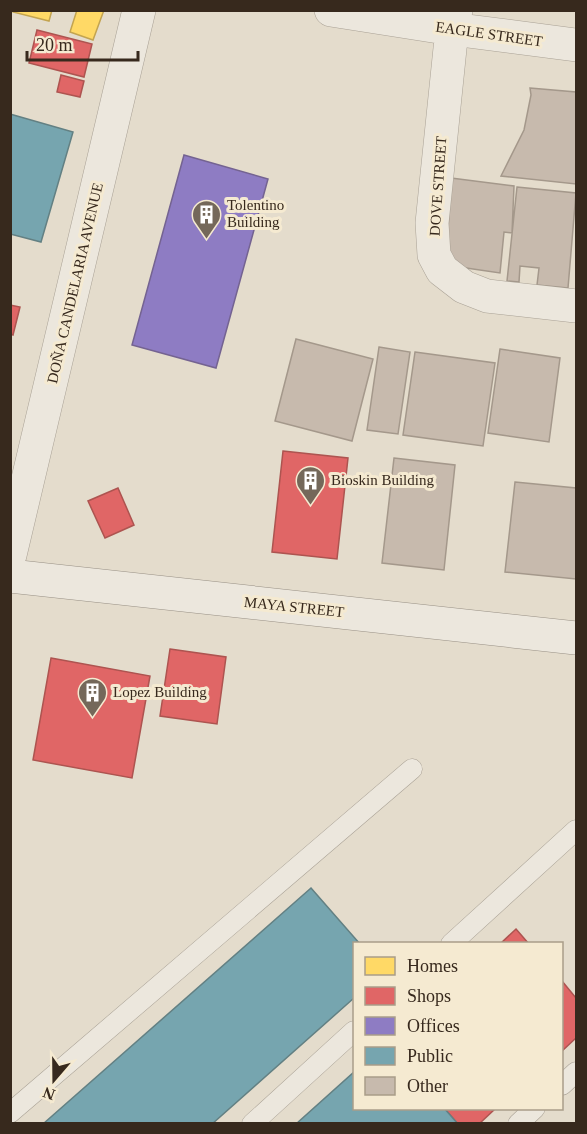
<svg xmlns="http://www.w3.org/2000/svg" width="587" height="1134" viewBox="0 0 587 1134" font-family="'Times New Roman',serif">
	<rect width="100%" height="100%" fill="#e4dccc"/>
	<!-- homes -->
	<path fill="#ffd966" stroke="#c3a450" stroke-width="1.5" d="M13,10H52L49,21L13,12Z
		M77,10H104L93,40L70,32Z"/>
	<!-- shops -->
	<path fill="#e06666" stroke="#ad5450" stroke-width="1.5" d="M37,30L92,44L84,77L29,63Z
		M61,75L84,81L80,97L57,92Z
		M10,305L20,307L13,335L10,334Z
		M283,451L348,458L337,559L272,552Z
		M118,488L134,525L105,538L88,501Z
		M170,649L226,657L217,724L160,716Z
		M51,658L150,676L132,778L33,760Z
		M516,929L529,944H500Z
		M562,981L576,998V1038L562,1051Z
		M444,1108H496L479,1124H458Z"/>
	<!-- offices -->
	<path fill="#8e7cc3" stroke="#746391" stroke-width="1.5" d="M184,155L268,179L216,368L132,345Z"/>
	<!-- public -->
	<path fill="#76a5af" stroke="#638083" stroke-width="1.5" d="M10,114L73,132L41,242L10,234Z
		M311,888L360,944H354V998L212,1124H43Z
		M354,1072V1108H444L458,1124H296Z"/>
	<!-- building -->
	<path fill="#c7baad" stroke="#a4988b" stroke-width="1.5" d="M530,88L576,92V184L501,176L524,130L531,95Z
		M451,178L514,186L512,233L504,232L500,273L446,265Z
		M517,187L576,193L568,288L537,285L539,268L520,266L519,282L507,281Z
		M296,339L373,359L352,441L275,421Z
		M379,347L410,352L398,434L367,430Z
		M500,349L560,358L549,442L488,433Z
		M415,352L495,363L483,446L403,435Z
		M394,458L455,465L444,570L382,563Z
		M515,482L576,488V579L505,572Z"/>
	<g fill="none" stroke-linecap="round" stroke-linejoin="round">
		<defs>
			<path id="lane" d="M451,944L576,830
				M562,1085L576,1072
				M10,1113L412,769
				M252,1124L354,1031
				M518,1124L535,1108"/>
			<path id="street" d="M331,10L452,29L576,45
				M456,10L452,29L432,223L434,255L442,270L464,287L487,296L576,306
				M10,555L139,10"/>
			<path id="secondary" d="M10,576L576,638"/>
		</defs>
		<!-- lane casing -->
		<use href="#lane" stroke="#a9a195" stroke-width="21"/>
		<!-- street casing -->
		<use href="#street" stroke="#a9a195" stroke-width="34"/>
		<!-- secondary casing -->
		<use href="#secondary" stroke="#989085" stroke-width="34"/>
		<!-- lane -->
		<use href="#lane" stroke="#ece7dd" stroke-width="20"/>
		<!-- street -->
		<use href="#street" stroke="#ece7dd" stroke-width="33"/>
		<!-- secondary -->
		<use href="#secondary" stroke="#ece7dd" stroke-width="33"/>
	</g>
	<!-- icons -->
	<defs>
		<symbol id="building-pin" viewBox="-11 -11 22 30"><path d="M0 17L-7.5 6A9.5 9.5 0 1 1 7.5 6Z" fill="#74685a" stroke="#f5ead1"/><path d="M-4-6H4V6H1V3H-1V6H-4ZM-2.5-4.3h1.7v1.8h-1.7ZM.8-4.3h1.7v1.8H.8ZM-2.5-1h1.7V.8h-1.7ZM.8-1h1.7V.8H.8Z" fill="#fff"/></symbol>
	</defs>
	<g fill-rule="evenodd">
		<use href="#building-pin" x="190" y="198" width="33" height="45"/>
		<use href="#building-pin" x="294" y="464" width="33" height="45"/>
		<use href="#building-pin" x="76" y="676" width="33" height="45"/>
	</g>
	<g text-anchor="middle" stroke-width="6" stroke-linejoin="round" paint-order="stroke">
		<!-- street labels -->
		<g font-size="15" fill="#37291d" stroke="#f5ead1">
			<text transform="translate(489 34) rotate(8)" y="5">EAGLE STREET</text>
			<text transform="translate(438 186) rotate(-86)" y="5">DOVE STREET</text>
			<text transform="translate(75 283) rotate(-77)" y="5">DOÑA CANDELARIA AVENUE</text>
			<text transform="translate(294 607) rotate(6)" y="5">MAYA STREET</text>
		</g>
		<!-- poi labels -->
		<g font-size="15" fill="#37291d" stroke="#f5ead1" text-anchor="start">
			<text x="227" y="210">Tolentino<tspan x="227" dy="17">Building</tspan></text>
			<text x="331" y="485">Bioskin Building</text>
			<text x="113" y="697">Lopez Building</text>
		</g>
	</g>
	<!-- border -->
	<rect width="587" height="1134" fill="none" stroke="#37291d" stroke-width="24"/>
	<!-- legend -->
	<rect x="353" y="942" width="210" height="168" fill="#f5ead1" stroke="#a99d89" stroke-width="1.5"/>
	<rect x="365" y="957" width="30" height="18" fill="#ffd966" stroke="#a99d89" stroke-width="1.5"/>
	<text x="407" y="972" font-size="18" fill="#37291d">Homes</text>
	<rect x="365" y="987" width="30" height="18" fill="#e06666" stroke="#a99d89" stroke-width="1.5"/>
	<text x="407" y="1002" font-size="18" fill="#37291d">Shops</text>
	<rect x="365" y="1017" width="30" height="18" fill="#8e7cc3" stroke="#a99d89" stroke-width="1.5"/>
	<text x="407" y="1032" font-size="18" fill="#37291d">Offices</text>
	<rect x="365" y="1047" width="30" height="18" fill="#76a5af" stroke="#a99d89" stroke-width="1.5"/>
	<text x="407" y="1062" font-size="18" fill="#37291d">Public</text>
	<rect x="365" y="1077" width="30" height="18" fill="#c7baad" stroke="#a99d89" stroke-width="1.5"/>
	<text x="407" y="1092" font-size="18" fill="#37291d">Other</text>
	<!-- north arrow -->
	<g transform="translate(54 1080) rotate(200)" stroke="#f5ead1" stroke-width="4.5" paint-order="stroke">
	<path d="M0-4.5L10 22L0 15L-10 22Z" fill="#37291d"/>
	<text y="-9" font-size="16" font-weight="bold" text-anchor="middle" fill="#37291d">N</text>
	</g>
	<!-- scale -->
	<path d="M27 51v9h111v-9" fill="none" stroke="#37291d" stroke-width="3"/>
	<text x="36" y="51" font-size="18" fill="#37291d" stroke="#f5ead1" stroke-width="4.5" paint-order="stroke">20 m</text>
</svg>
